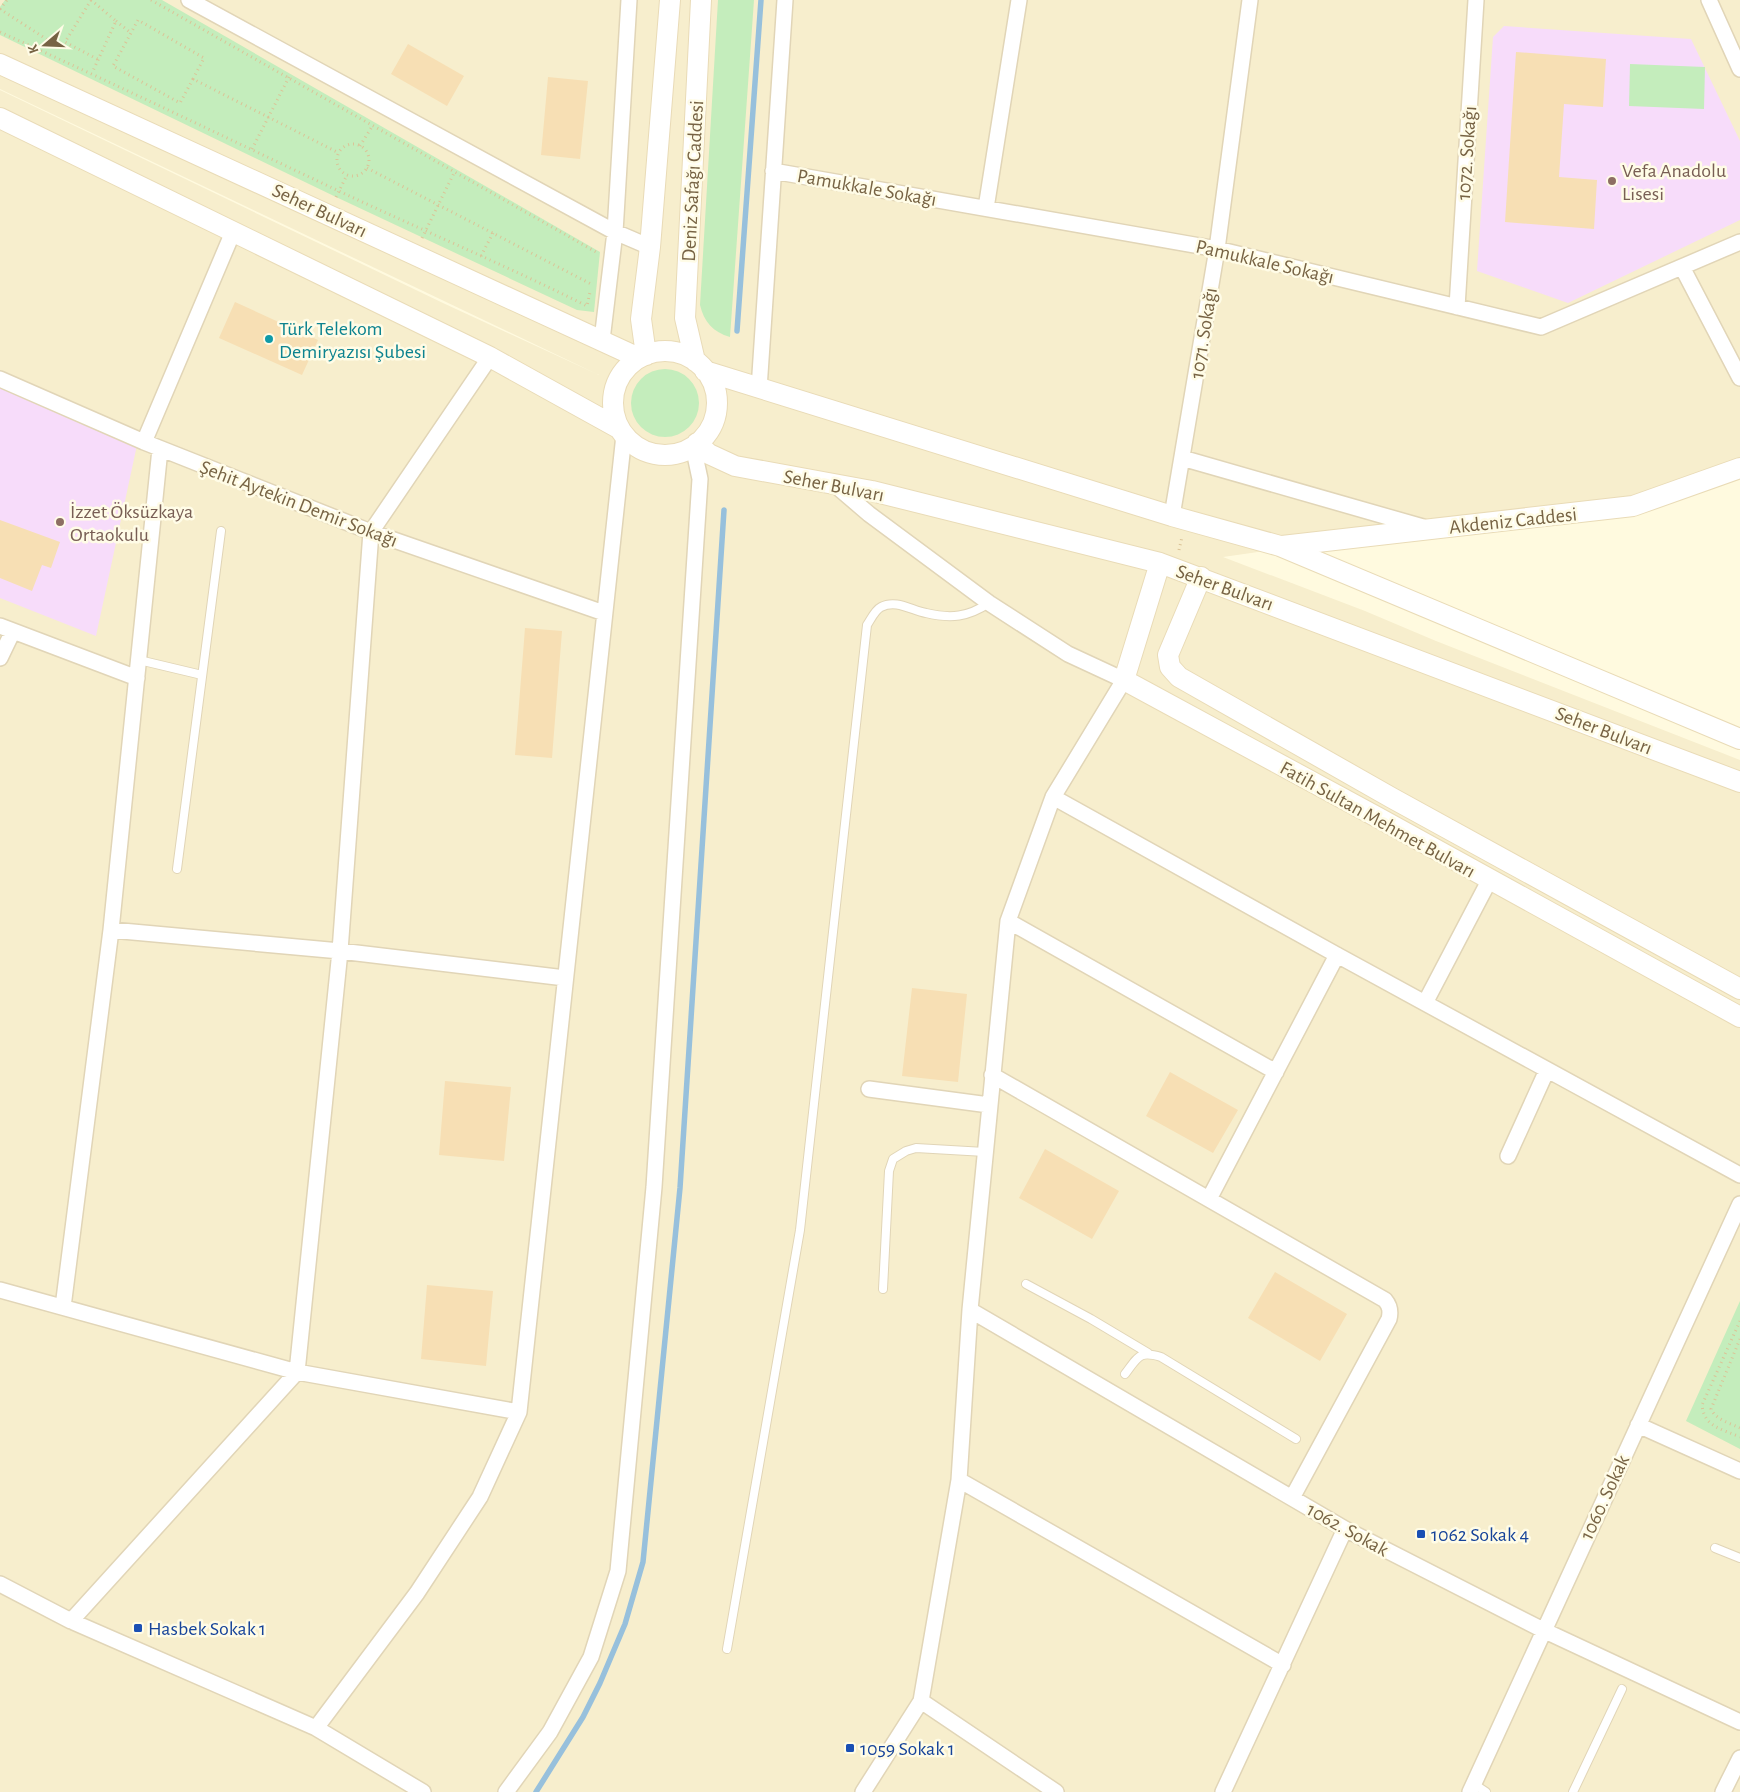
<svg xmlns="http://www.w3.org/2000/svg" width="1740" height="1792" viewBox="0 0 1740 1792" font-family="'Alegreya Sans',sans-serif">
	<rect width="100%" height="100%" fill="#fffadf"/>
	<!-- residential -->
	<path fill="#f7eecd" d="M0,0H1740V472L1687,491L1223,557L1365,611L1436,641L1740,760V1792H0V90L443,303L599,375L0,89Z"/>
	<!-- education -->
	<path fill="#f7dcfa" d="M1504,26L1691,39L1740,141V220L1568,303L1477,271L1493,37Z
		M0,385L137,445L96,636L0,598Z"/>
	<!-- green -->
	<path fill="#c4edbc" d="M5,0H162L600,252L594,312L577,310L336,197L0,35V7Z
		M718,0H754L730,337C713,332 704,322 700,305Z
		M1630,64L1705,67L1704,109L1629,106Z
		M631 403a34 34 0 1 1 68 0a34 34 0 1 1-68 0Z
		M1740,1301V1449L1686,1421Z"/>
	<g fill="none" stroke-linecap="round" stroke-linejoin="round">
		<!-- stream -->
		<path stroke="#97c0dc" stroke-width="5.5" d="M737,331L761,0
			M536,1792L583,1717L600,1683L625,1624L643,1562L680,1188L724,510"/>
	</g>
	<!-- building -->
	<path fill="#f7dfb4" d="M408,44L464,76L447,106L391,74Z
		M1516,52L1606,59L1603,107L1564,104L1559,177L1597,180L1594,229L1505,222Z
		M548,77L588,81L580,159L541,155Z
		M235,302L318,340L302,375L219,338Z
		M0,520L60,542L51,568L42,565L32,591L0,578Z
		M525,628L562,631L552,758L515,755Z
		M912,988L967,994L958,1082L902,1076Z
		M1170,1072L1238,1110L1213,1153L1146,1116Z
		M445,1081L511,1087L504,1161L439,1155Z
		M1045,1149L1119,1191L1092,1239L1019,1198Z
		M1275,1272L1347,1314L1320,1361L1248,1318Z
		M427,1285L493,1291L486,1366L421,1359Z"/>
	<g fill="none" stroke-linecap="round" stroke-linejoin="round">
		<defs>
			<path id="lane" d="M139,660L202,675
				M177,869L221,531
				M1026,1284L1091,1319L1148,1353
				M883,1289L889,1171L893,1159L906,1151L916,1148L985,1152
				M1125,1374C1138,1357 1139,1350 1161,1357L1296,1439
				M1715,1548L1740,1558
				M727,1649L800,1230L867,625C871,619 875,610 881,607C896,599 911,610 926,613C951,619 968,617 989,603
				M1474,1784L1486,1792
				M1573,1792L1622,1689"/>
			<path id="street" d="M189,0L615,232L650,247
				M1709,0L1740,69
				M773,171L1217,249L1541,327L1740,242
				M986,208L1019,0
				M1682,267L1740,378
				M1457,307L1476,0
				M602,340L615,232L629,0
				M0,379L144,442L371,532L604,613
				M759,389L785,0
				M144,442L233,232
				M1182,458L1423,527
				M834,484L869,514L989,603L1068,654L1124,680L1053,797L1008,921L970,1310L959,1480L921,1701L863,1792
				M1172,516L1217,249L1250,0
				M0,626L137,678
				M0,658L13,631
				M1053,797L1337,955L1740,1175
				M1008,921L1276,1072
				M111,930L340,951L565,978
				M1425,1003L1490,879
				M992,1075L1385,1300C1390,1306 1391,1311 1389,1319L1292,1498
				M869,1089L989,1105
				M1508,1156L1547,1070
				M1209,1199L1337,955
				M0,1290L297,1372L519,1412
				M63,1307L111,930L160,449
				M970,1310L1345,1529L1543,1630L1740,1722
				M1638,1425L1740,1471
				M959,1480L1283,1665
				M0,1584L71,1621L316,1728L423,1792
				M71,1621L297,1372L340,951L371,532L490,357
				M921,1701L1056,1792
				M316,1728L417,1593L480,1497L519,1412L624,435
				M506,1792L550,1732L591,1657L618,1571L654,1187L700,479L693,446
				M1223,1792L1345,1529
				M1470,1792L1740,1204
				M1723,1792L1740,1758"/>
			<path id="secondary" d="M0,64L639,358
				M0,118L490,357L620,429
				M613 403a52 52 0 1 1 104 0a52 52 0 1 1-104 0Z
				M646,355L641,319L650,247L670,0
				M695,361L685,318L701,0
				M705,371L1172,516L1280,546L1740,739
				M697,443L709,454L735,466L872,491L1160,563L1740,782
				M1282,546L1633,506L1740,468
				M1160,563L1124,680L1377,817L1740,1017
				M1201,577L1168,655L1170,667L1179,677L1392,798L1740,989"/>
		</defs>
		<!-- lane casing -->
		<use href="#lane" stroke="#e1d5b7" stroke-width="10"/>
		<!-- street casing -->
		<use href="#street" stroke="#e1d5b7" stroke-width="18"/>
		<!-- secondary casing -->
		<use href="#secondary" stroke="#e9dbb7" stroke-width="22"/>
		<!-- path -->
		<path stroke="#dbc397" stroke-width="3" stroke-dasharray="1 4" stroke-linecap="butt" d="M91,0L116,21L92,73
			M91,0L65,42L99,60
			M151,0L596,252V253
			M0,9L60,48L65,42
			M0,9L7,0
			M116,21L131,33
			M0,32C115,84 229,139 343,193C424,231 507,266 587,306L590,292
			M193,79L204,58L138,20L113,66L180,103L193,79L339,153
			M337 160a16 16 0 1 1 32 0a16 16 0 1 1-32 0Z
			M360,146L373,125
			M252,149L289,77
			M367,168L591,284
			M336,197L347,175
			M422,238L455,171
			M481,256L493,233
			M1179,550L1182,537
			M1740,1321L1702,1405C1704,1427 1722,1429 1740,1437
			M1740,1339L1711,1409C1716,1420 1730,1423 1740,1428"/>
		<!-- lane -->
		<use href="#lane" stroke="#fff" stroke-width="8"/>
		<!-- street -->
		<use href="#street" stroke="#fff" stroke-width="15"/>
		<!-- secondary -->
		<use href="#secondary" stroke="#fff" stroke-width="20"/>
	</g>
	<!-- markers -->
	<g fill="#8d6e63" stroke="#fffce7" stroke-width="2">
		<circle cx="1612" cy="181" r="5"/>
		<circle cx="60" cy="522" r="5"/>
	</g>
	<circle fill="#0f9aa8" stroke="#fffce7" stroke-width="2" cx="269" cy="339" r="5"/>
	<g fill="#1a4fb4" stroke="#fffce7" stroke-width="2">
		<rect x="1416" y="1529" width="10" height="10" rx="2.5"/>
		<rect x="133" y="1623" width="10" height="10" rx="2.5"/>
		<rect x="845" y="1743" width="10" height="10" rx="2.5"/>
	</g>
	<g text-anchor="middle" stroke-width="5" stroke-linejoin="round" paint-order="stroke">
		<!-- street labels -->
		<g font-size="20" fill="#776344" stroke="#fffce7">
			<text transform="translate(1466 153) rotate(-86)" y="7">1072. Sokağı</text>
			<text transform="translate(692 181) rotate(-87)" y="7">Deniz Safağı Caddesi</text>
			<text transform="translate(867 187) rotate(10)" y="7">Pamukkale Sokağı</text>
			<text transform="translate(320 210) rotate(25)" y="7">Seher Bulvarı</text>
			<text transform="translate(1265 261) rotate(13)" y="7">Pamukkale Sokağı</text>
			<text transform="translate(1203 333) rotate(-81)" y="7">1071. Sokağı</text>
			<text transform="translate(834 485) rotate(11)" y="7">Seher Bulvarı</text>
			<text transform="translate(299 503) rotate(21)" y="7">Şehit Aytekin Demir Sokağı</text>
			<text transform="translate(1513 520) rotate(-6)" y="7">Akdeniz Caddesi</text>
			<text transform="translate(1225 587) rotate(20)" y="7">Seher Bulvarı</text>
			<text transform="translate(1604 730) rotate(21)" y="7">Seher Bulvarı</text>
			<text transform="translate(1378 819) rotate(29)" y="7">Fatih Sultan Mehmet Bulvarı</text>
			<text transform="translate(1604 1497) rotate(-65)" y="7">1060. Sokak</text>
			<text transform="translate(1348 1529) rotate(29)" y="7">1062. Sokak</text>
		</g>
		<!-- education labels -->
		<g font-size="20" fill="#785e54" stroke="#fffce7" text-anchor="start">
			<text x="1622" y="177">Vefa Anadolu<tspan x="1622" dy="23">Lisesi</tspan></text>
			<text x="70" y="518">İzzet Öksüzkaya<tspan x="70" dy="23">Ortaokulu</tspan></text>
		</g>
		<!-- culture labels -->
		<g font-size="20" fill="#0d838f" stroke="#fffce7" text-anchor="start">
			<text x="279" y="335">Türk Telekom<tspan x="279" dy="23">Demiryazısı Şubesi</tspan></text>
		</g>
		<!-- transit labels -->
		<g font-size="20" fill="#164399" stroke="#fffce7" text-anchor="start">
			<text x="1431" y="1541">1062 Sokak 4</text>
			<text x="148" y="1635">Hasbek Sokak 1</text>
			<text x="860" y="1755">1059 Sokak 1</text>
		</g>
	</g>
	<!-- north arrow -->
	<g transform="translate(45 45) rotate(251)" stroke="#fffce7" stroke-width="4" paint-order="stroke">
	<path d="M0-4L9 19L0 12L-9 19Z" fill="#776344"/>
	<text y="-8" font-size="14" font-weight="bold" text-anchor="middle" fill="#776344">K</text>
	</g>
</svg>
